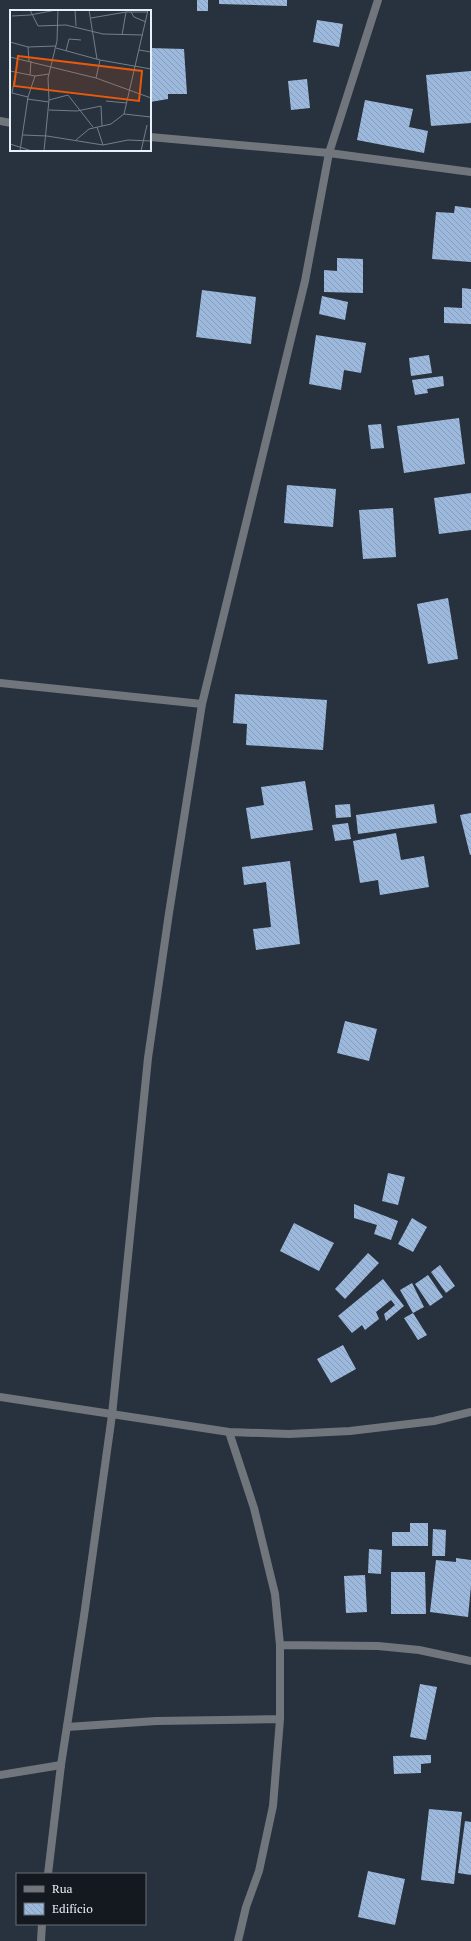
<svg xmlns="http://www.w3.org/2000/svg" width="471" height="1941" viewBox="0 0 471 1941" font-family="'PT Serif',serif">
	<defs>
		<pattern id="building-back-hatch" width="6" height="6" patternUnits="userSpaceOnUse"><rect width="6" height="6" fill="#9cb9dd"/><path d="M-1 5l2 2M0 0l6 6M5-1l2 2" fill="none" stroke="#869db8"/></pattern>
	</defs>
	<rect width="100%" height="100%" fill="#27323e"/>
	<!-- building -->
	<path fill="url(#building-back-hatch)" d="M197,0H208V11H197Z
		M219,0H287V6L219,4Z
		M317,20L343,24L339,47L313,42Z
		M150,48L184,49L187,94H168V99L150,102Z
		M471,71V123L431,126L426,75Z
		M307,79L310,108L291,110L288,81Z
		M365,100L413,109L409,127L428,131L424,153L357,140Z
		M455,206L471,208V262L432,259L436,212L454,213Z
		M337,258L363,259V293L324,292V270L337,271Z
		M462,288L471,289V324L444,323V307L462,308Z
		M202,290L256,297L251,344L196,337Z
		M322,296L348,302L345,320L319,314Z
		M316,335L366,343L361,373L344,370L341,390L309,384Z
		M429,355L432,373L411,376L409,358Z
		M443,376L444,386L427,389L428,393L415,395L412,380Z
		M459,418L465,464L404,473L397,426Z
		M381,424L384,448L371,449L368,425Z
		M287,485L336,489L333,527L284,523Z
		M471,493V530L439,534L434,498Z
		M393,508L396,557L363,559L359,510Z
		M448,598L458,659L428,664L417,604Z
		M235,694L327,700L323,750L246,745L247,724L233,723Z
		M305,781L313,830L251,839L246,808L264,805L261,787Z
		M350,804L351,817L336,818L335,805Z
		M434,804L437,823L358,834L356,815Z
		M471,813V855H470L460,815Z
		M348,823L351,839L335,841L332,825Z
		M396,833L401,860L424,856L429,887L380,895L378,880L360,883L353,841Z
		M290,861L300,944L256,950L253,929L271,927L266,882L244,885L242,867Z
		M345,1021L377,1029L369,1061L337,1053Z
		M388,1173L405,1177L398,1205L382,1201Z
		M354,1204L398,1221L391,1240L374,1234L377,1225L354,1218Z
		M412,1218L427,1227L413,1252L398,1244Z
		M294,1223L334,1243L319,1271L280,1251Z
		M368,1253L379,1263L345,1299L335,1289Z
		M440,1265L455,1286L446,1293L431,1272Z
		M428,1275L443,1297L430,1306L415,1284Z
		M383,1279L404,1306L386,1321L384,1314L395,1305L391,1300L376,1312L379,1319L365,1330L362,1325L352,1333L338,1316Z
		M412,1283L424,1307L413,1313L400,1290Z
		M413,1313L427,1335L418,1340L404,1318Z
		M343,1345L356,1369L331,1383L317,1359Z
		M410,1523H428V1546H392V1532H410Z
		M433,1529L446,1530L445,1556H432Z
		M369,1549L382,1550L381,1574L368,1573Z
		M456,1558L471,1560V1586L468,1617L430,1612L436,1560L456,1562Z
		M391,1572H425L426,1614H391Z
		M365,1575L367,1612L346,1613L344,1576Z
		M420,1684L437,1687L426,1740L410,1737Z
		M431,1755V1763L421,1764V1773L394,1774L393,1756Z
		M429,1809L462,1812L454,1884L421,1880Z
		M465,1821L471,1822V1875L458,1873Z
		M368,1871L405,1879L395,1925L358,1917Z"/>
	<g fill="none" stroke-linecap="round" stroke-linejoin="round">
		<!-- minor -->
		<path stroke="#71767d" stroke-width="8" d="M0,121L11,123
			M150,137L329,153L471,172
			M0,683L202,704
			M0,1397L229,1432L289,1434L350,1431L434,1421L471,1412
			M229,1432L254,1508L275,1594L280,1645V1719L273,1806L259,1871L246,1907L238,1941
			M280,1645L378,1646L419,1650L471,1661
			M67,1727L156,1721L280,1719
			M0,1775L61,1765"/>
		<!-- tertiary -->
		<path stroke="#71767d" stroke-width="8" d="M48,1874L61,1765L84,1616L112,1415L148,1058L169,913L202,704L305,281L329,153L378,0
			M41,1941L42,1924"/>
	</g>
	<!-- overview -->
	<g transform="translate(10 10)">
		<rect width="141" height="141" fill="#27323e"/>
		<path fill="none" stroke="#747e88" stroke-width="1" d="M20,0L28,16L56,15L93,24L133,25M65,0L66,16M79,0L87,49M121,2L124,7L136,12M2,6L20,5L46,0M81,8L116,2H138M112,25L116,2M0,32L18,37L46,36M18,37L19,51M46,38L90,50L141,59M129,40L141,42M56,41L59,29L71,30M0,47L86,68L141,88M0,61L25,66L39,64M20,65L21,51M86,68L90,50M2,83L6,61M2,83L18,87M17,89L39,92M39,90L58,85L83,117M96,91L117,93M39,100L67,101L91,96L92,116M114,104L141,107M87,117L93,135M13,125L37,126L93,135L118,130L141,131M66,130L79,119L101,114L114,104L138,0M0,134L22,141M10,141L18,87L25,66M34,141L39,90L38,68L47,31L48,0M131,141L137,115"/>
		<path fill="#e8590c" fill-opacity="0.15" stroke="#e8590c" stroke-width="2" d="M8,46L132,61L129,91L4,76Z"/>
		<rect width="141" height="141" fill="none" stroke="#e8eff7" stroke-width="2"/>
	</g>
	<!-- legend -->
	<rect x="16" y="1873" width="130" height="52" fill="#14191f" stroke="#696f75"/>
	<rect x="24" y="1886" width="20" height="6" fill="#71767d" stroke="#696f75"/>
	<text x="52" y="1893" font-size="12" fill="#e8eff7">Rua</text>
	<rect x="24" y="1903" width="20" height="12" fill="url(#building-back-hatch)" stroke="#696f75"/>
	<text x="52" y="1913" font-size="12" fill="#e8eff7">Edifício</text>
</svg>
